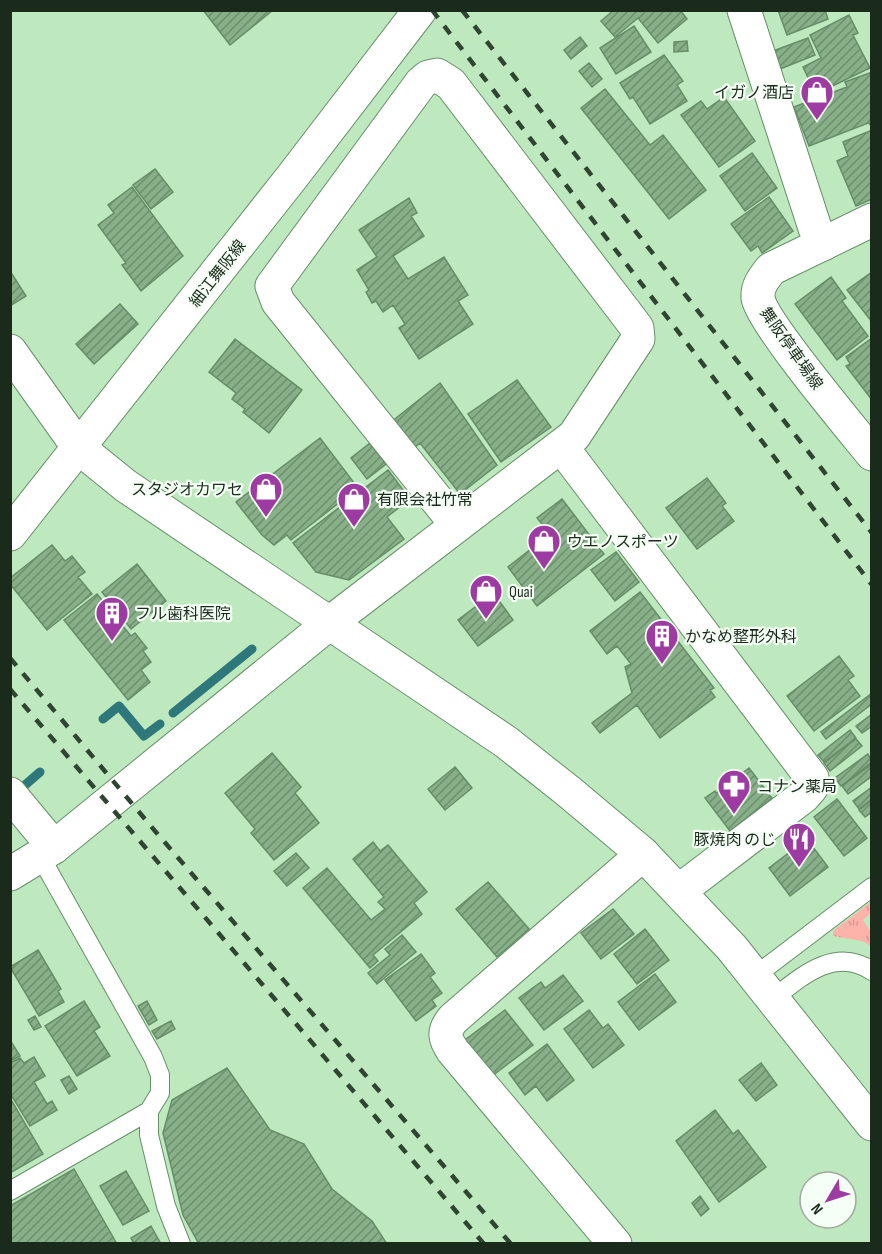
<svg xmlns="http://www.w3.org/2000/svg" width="882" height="1254" viewBox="0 0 882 1254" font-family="'Sofia Sans Condensed','Noto Sans JP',sans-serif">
	<defs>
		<pattern id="grass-tufts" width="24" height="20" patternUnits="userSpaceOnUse" patternTransform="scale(1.5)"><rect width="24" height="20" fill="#fdb2aa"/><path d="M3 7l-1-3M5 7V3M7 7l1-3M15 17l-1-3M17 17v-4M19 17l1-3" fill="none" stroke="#d89992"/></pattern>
		<pattern id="building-hatch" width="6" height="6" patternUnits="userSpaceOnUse" patternTransform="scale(1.5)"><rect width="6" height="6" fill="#87b088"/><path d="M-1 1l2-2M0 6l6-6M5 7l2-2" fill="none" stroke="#6e8f6e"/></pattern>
	</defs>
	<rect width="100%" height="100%" fill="#bee9bf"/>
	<!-- grass -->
	<path fill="url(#grass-tufts)" d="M871,902V913L863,920L871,932V946L862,941L833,936V931Z"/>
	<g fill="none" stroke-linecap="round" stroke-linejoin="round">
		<!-- stream -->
		<path stroke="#2e777a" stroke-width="9" d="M173,713L252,649
			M103,719L119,706L144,736L160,724
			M17,792L40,772"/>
	</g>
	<!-- building -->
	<path fill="url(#building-hatch)" stroke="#658d67" stroke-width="1.5" d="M203,10H273L230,45Z
		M614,10H680L687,19L658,43L638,18L615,37L601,21Z
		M778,10H825L828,19L787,35Z
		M849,15L858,33L853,35L870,68L816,94L803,67L821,58L810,35Z
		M634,26L651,52L616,74L600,48Z
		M580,37L587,46L571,59L564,50Z
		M808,38L815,55L780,69L773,51Z
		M687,41L688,51L674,52V42Z
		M664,55L683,81L677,85L687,101L650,124L633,97L630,99L620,83Z
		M589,63L602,79L592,87L579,71Z
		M872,72V126L868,123L809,146L794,107L847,87L845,82Z
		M605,89L650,145L663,135L706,190L669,219L581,108Z
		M724,97L755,141L719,167L681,115L701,101L707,109Z
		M872,130V199L856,206L837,161L848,156L843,142Z
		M752,153L777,188L745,211L720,176Z
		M155,169L173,192L151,209L133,185Z
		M132,187L183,256L141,291L122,265L126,263L98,225L114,213L108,205Z
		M769,197L793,231L762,253L758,246L751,251L731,224Z
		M409,198L417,213L411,216L424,236L393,256L408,279L444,257L468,295L458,301L473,324L419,359L399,328L405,324L393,305L383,312L376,301L372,303L366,292L369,290L357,270L377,257L359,230Z
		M10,271L26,296L10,306Z
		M872,272V322L847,290Z
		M831,277L846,298L842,301L868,336L837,360L795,304Z
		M120,304L138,324L94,364L76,344Z
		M872,338V400L846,366L850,364L846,357Z
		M235,339L302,390L269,433L243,412L245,409L232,399L236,393L209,372Z
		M517,380L551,427L501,462L468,414Z
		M440,383L497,465L460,494L420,443L413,449L391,422Z
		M320,438L358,488L291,540L287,535L274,545L262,535L236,502Z
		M370,443L386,464L367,479L351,458Z
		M388,470L410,499L387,517L404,539L349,580L316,572L293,543Z
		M707,478L726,503L722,506L734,521L697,549L666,508Z
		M562,499L604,554L537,606L508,567L550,534L537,518Z
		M52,545L65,561L72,556L85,572L78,577L92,594L47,630L10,584V578Z
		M616,552L639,582L615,601L591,570Z
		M137,564L166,601L131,629L102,592Z
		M489,587L513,620L478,646L458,620L483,601L478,594Z
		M640,592L714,688L710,690L715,697L660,738L637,705L600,733L592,723L632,693L625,667L631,664L617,646L607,654L590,631Z
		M97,594L131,636L135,633L147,648L143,651L151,662L141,670L150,682L128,700L64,620Z
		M839,656L854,676L848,680L860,696L814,731L787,696Z
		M872,693V704L826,739L821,732Z
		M872,714V726L862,733L856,726Z
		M850,730L856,738L824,762L818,755Z
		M856,739L862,746L830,771L824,763Z
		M272,753L301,787L295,793L319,823L274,860L251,833L255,829L225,793Z
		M868,754L872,762L841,786L835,778Z
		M872,764V776L848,794L842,786Z
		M455,767L472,788L445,810L428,789Z
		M749,768L772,798L730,831L705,798L715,791L716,793Z
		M872,787V799L859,809L853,801Z
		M837,799L867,838L844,856L814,817Z
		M872,800V812L865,817L859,810Z
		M807,839L828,867L790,896L769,868Z
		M373,842L380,851L388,845L427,892L414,903L422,914L373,955L378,961L370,968L303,888L327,868L371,920L385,909L378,902L384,897L353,859Z
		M296,853L309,868L287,886L274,871Z
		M488,882L529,929L497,957L456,909Z
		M613,909L634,934L601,959L581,933Z
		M645,929L669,960L637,984L614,954Z
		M402,935L416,952L377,984L368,973L390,955L385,949Z
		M38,950L61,989L58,991L64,1002L39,1016L10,967Z
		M421,954L435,973L430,977L442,993L432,1000L436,1006L416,1021L385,980Z
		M655,974L676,1002L639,1030L618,1002Z
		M563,975L583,1001L544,1030L519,998L541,982L545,988Z
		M84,1001L100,1027L94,1031L110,1056L77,1076L45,1026Z
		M147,1001L157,1020L149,1025L138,1006Z
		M505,1010L533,1045L492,1076L465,1040Z
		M589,1010L603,1028L608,1024L624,1045L593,1068L564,1029Z
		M35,1016L41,1027L34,1030L28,1020Z
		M171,1021L175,1029L157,1039L152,1031Z
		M10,1040L20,1056L10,1061Z
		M547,1044L574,1080L547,1101L536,1086L525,1095L509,1073Z
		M34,1057L45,1076L34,1082L47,1104L52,1101L57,1110L30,1126L10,1093V1063L20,1058L24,1063Z
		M761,1063L777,1085L756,1101L739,1080Z
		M227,1068L270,1130L304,1144L332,1189L372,1221L387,1244H199L183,1215L163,1133L172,1100Z
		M69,1076L77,1089L69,1094L61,1080Z
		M10,1098L43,1154L10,1173Z
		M715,1110L733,1134L738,1130L766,1167L719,1202L676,1141Z
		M74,1169L117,1244H10V1206Z
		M126,1171L149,1211L123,1225L100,1186Z
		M700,1196L709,1209L701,1216L692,1203Z
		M151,1226L161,1244H134L131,1238Z"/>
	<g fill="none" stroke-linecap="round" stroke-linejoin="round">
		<defs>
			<path id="lane" d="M40,856L153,1057L160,1075V1093L149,1111V1135L166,1206L181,1244
				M755,976L872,887
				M774,998C802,976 835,946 872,971
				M10,1191L149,1111"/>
			<path id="street" d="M744,10L815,228L823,244
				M561,446L812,778L811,788L804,796L679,891
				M331,622L574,436L638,339L637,328L631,320L451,84L437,75L428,77L421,83L272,286L278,302L457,525
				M10,794L54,847
				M615,1244L453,1051C444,1038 443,1031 453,1019L643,854"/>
			<path id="secondary" d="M872,220L771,269C764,278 757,286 758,298C762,322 851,428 872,454
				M10,351L79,448L126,486L506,742L568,791L643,854L732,948L872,1124
				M10,874L54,847L331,622"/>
			<path id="primary" d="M10,534L292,177L420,10"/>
		</defs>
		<!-- lane casing -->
		<use href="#lane" stroke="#678f69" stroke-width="20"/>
		<!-- street casing -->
		<use href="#street" stroke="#678f69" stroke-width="35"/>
		<!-- secondary casing -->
		<use href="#secondary" stroke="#678f69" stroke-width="35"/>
		<!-- primary casing -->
		<use href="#primary" stroke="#678f69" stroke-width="35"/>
		<!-- lane -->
		<use href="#lane" stroke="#fff" stroke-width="18"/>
		<!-- street -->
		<use href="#street" stroke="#fff" stroke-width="33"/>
		<!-- secondary -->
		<use href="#secondary" stroke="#fff" stroke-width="33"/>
		<!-- primary -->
		<use href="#primary" stroke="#fff" stroke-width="33"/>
		<!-- rail -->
		<path stroke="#304531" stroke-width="4.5" stroke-dasharray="10 10" stroke-linecap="butt" d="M432,10L872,585
			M462,10L872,533
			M10,658L155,831L511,1244
			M10,689L484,1244"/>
	</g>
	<!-- icons -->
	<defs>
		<symbol id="shop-pin" viewBox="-11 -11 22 30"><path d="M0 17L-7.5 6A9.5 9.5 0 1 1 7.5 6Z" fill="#9d3ba2" stroke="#f6fff6"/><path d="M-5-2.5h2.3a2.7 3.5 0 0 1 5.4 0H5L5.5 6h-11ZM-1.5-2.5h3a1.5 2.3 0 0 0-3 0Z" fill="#fff"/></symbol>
		<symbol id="building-pin" viewBox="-11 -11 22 30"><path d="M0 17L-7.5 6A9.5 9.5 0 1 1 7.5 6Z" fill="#9d3ba2" stroke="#f6fff6"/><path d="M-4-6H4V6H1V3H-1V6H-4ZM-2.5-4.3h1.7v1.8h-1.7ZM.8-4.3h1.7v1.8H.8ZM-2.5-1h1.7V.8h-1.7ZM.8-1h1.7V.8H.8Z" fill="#fff"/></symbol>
		<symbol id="pharmacy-pin" viewBox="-11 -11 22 30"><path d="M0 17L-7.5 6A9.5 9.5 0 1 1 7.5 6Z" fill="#9d3ba2" stroke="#f6fff6"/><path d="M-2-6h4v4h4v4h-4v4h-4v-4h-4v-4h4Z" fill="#fff"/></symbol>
		<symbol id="restaurant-pin" viewBox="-11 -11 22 30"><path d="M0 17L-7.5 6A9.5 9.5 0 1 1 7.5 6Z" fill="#9d3ba2" stroke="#f6fff6"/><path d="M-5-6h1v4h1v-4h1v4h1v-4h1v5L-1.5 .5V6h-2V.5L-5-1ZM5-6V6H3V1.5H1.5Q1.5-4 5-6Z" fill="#fff"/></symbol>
	</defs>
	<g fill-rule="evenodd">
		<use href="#shop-pin" x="798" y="73" width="38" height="52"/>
		<use href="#shop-pin" x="247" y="470" width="38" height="52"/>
		<use href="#shop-pin" x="335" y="480" width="38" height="52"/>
		<use href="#shop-pin" x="525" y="522" width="38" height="52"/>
		<use href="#shop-pin" x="467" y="572" width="38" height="52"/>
		<use href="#building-pin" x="93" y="594" width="38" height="52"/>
		<use href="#building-pin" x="643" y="617" width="38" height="52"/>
		<use href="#pharmacy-pin" x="715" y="767" width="38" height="52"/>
		<use href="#restaurant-pin" x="780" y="820" width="38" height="52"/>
	</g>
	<g text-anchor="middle" stroke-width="4.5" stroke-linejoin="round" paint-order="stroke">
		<!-- poi labels -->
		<g font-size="16" fill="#1a2b1b" stroke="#f6fff6" text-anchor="start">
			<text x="794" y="98" text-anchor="end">イガノ酒店</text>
			<text x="243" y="495" text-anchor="end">スタジオカワセ</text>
			<text x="377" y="505">有限会社竹常</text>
			<text x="567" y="547">ウエノスポーツ</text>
			<text x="509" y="597">Quai</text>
			<text x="135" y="619">フル歯科医院</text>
			<text x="685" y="642">かなめ整形外科</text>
			<text x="757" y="792">コナン薬局</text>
			<text x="776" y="845" text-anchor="end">豚焼肉 のじ</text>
		</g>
		<!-- street labels -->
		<g font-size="16" fill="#1a2b1b" stroke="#f6fff6">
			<text transform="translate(217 273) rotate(-52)" y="6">細江舞阪線</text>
			<text transform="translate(792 348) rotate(55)" y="6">舞阪停車場線</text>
		</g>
	</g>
	<!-- border -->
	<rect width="882" height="1254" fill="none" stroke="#1a2b1b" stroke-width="24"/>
	<!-- north arrow -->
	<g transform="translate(828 1200) rotate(231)"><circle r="28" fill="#f6fff6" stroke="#9eaa9e" stroke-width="1.5"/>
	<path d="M0-4.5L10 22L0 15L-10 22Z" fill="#9d3ba2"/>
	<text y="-9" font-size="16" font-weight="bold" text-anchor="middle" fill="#1a2b1b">N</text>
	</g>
</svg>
